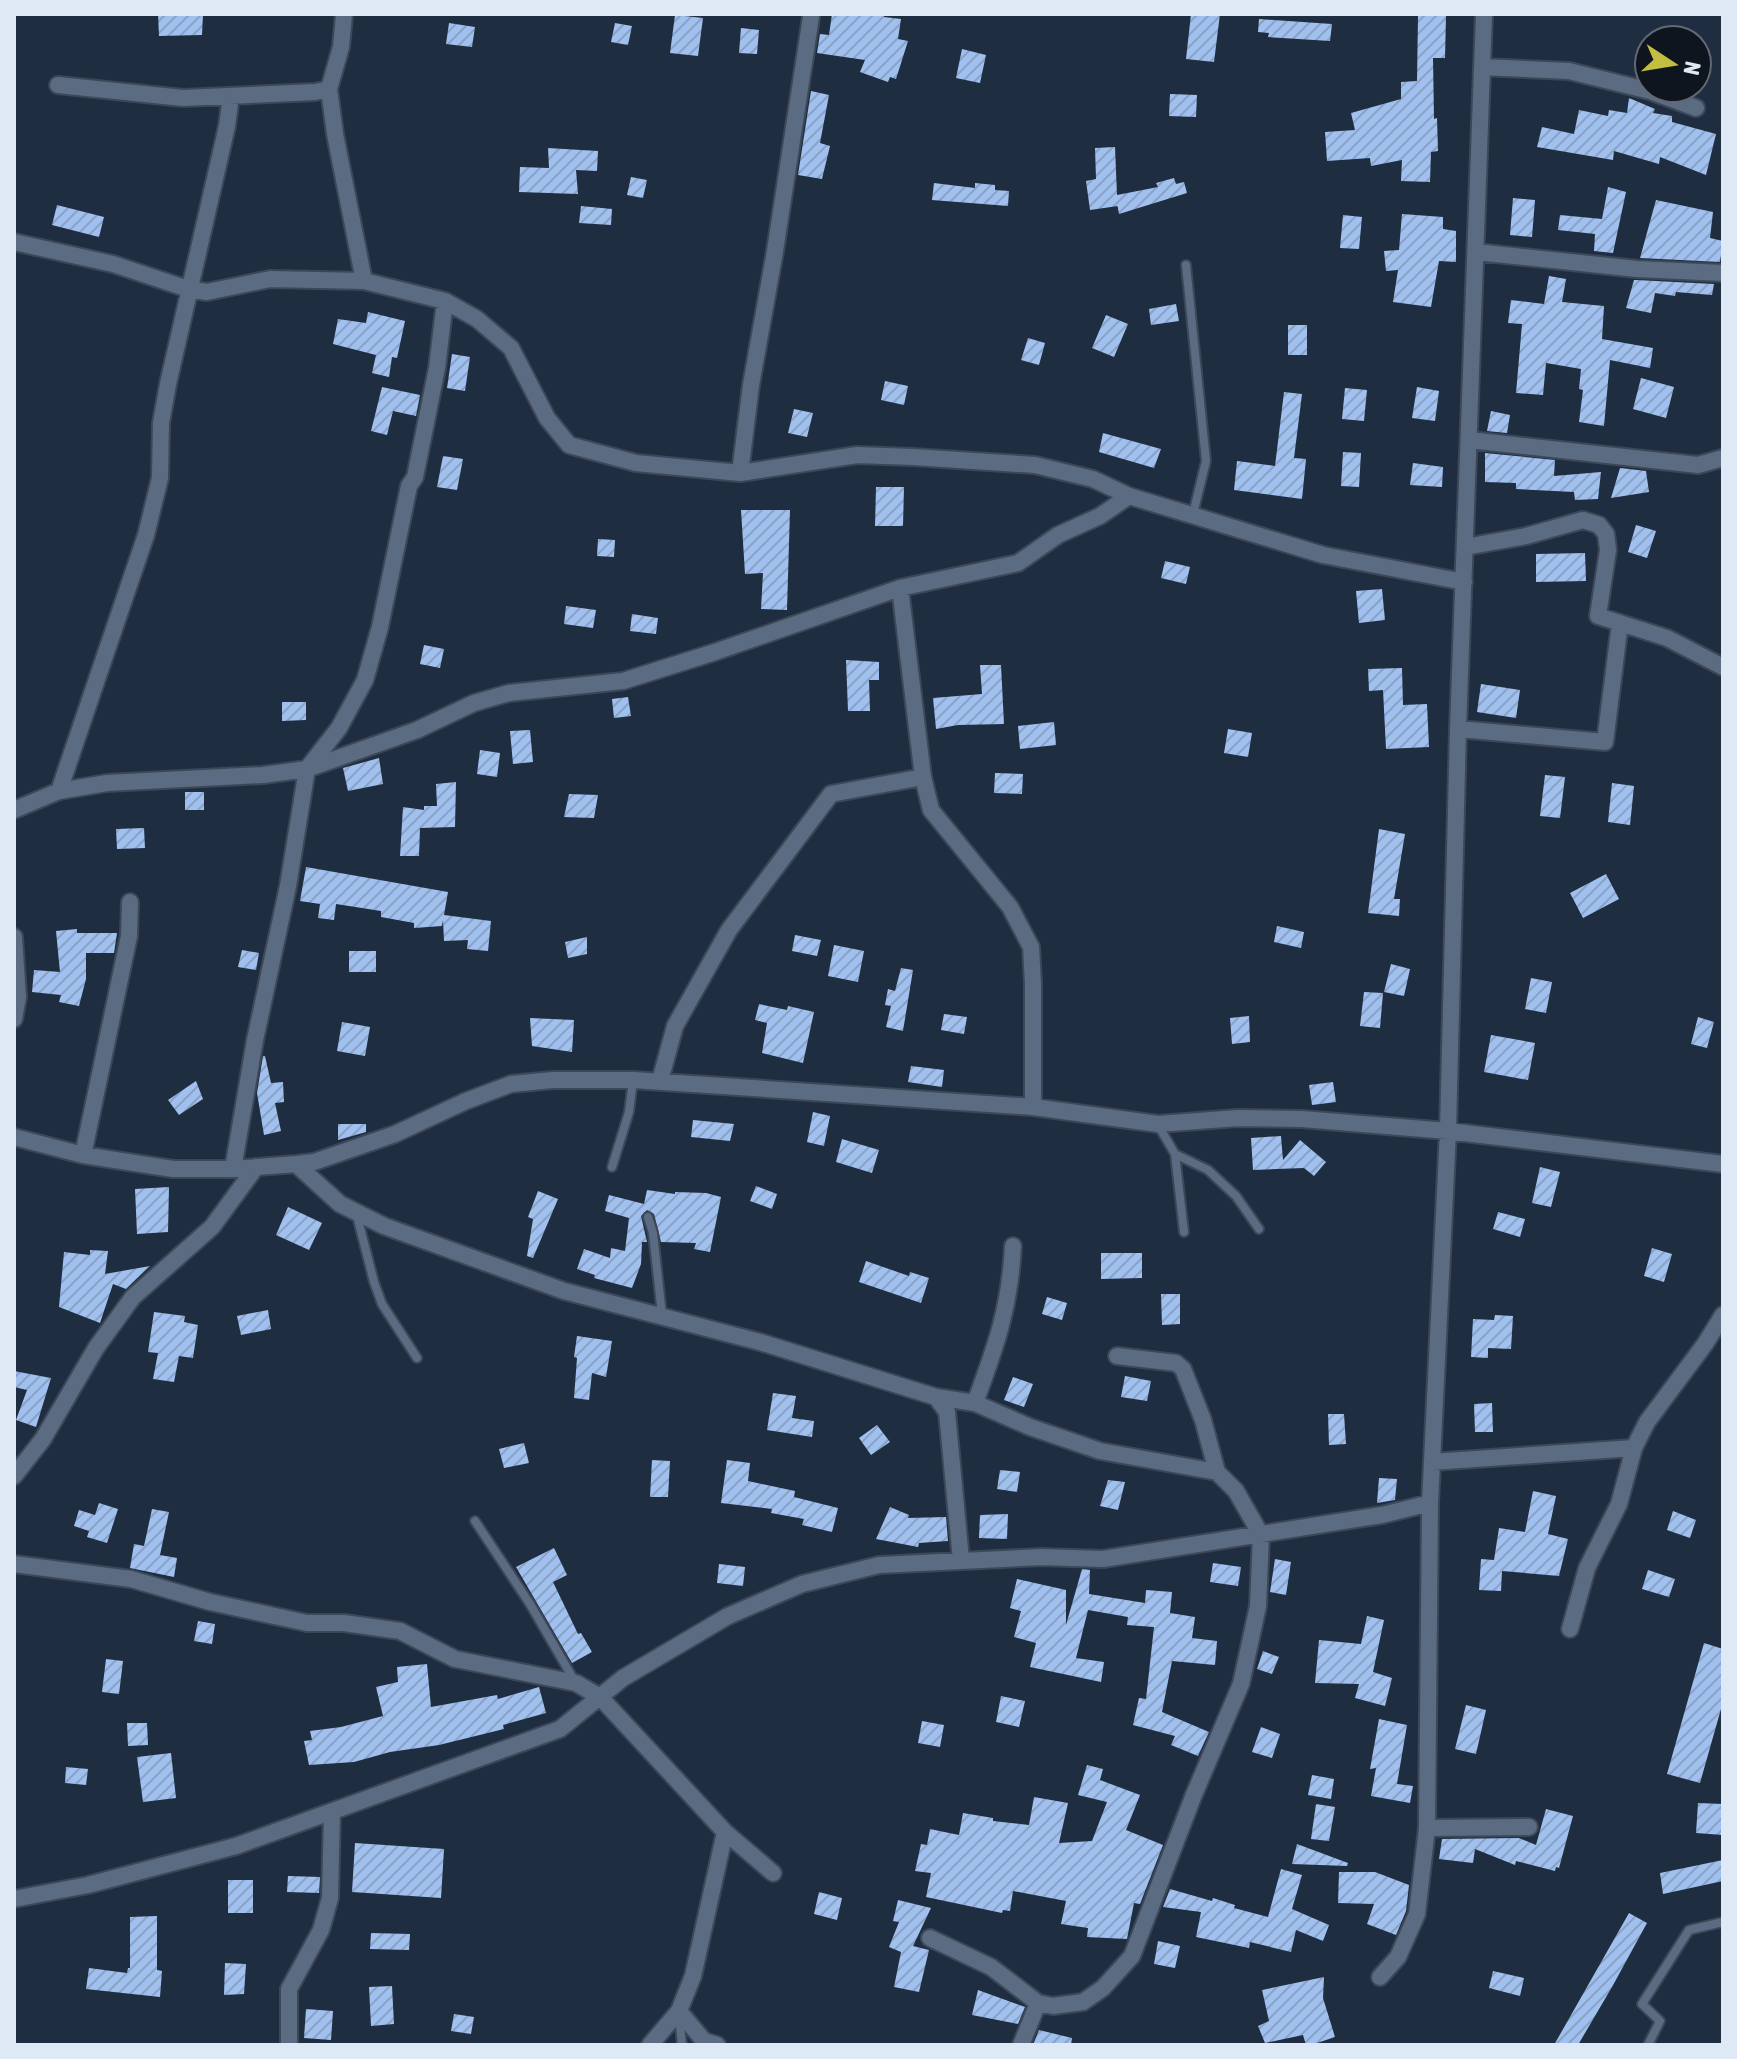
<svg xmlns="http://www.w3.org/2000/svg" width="1737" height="2059" viewBox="0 0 1737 2059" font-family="'Asap Condensed',sans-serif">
	<defs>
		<pattern id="building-hatch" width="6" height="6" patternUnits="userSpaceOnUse" patternTransform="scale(2)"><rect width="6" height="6" fill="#a0c1f0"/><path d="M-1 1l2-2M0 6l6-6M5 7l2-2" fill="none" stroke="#89a2c6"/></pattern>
	</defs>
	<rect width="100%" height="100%" fill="#1f2d41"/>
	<!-- building -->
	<path fill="url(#building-hatch)" d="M158,14H203L202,35L159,36Z
		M832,14H884V17L901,19L898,39L908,41L896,79L890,77L888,82L860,72L865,60L817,53L820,34L829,35Z
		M1191,14H1220L1214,62L1186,59Z
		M675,15L703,18L698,56L670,53Z
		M1418,16H1446L1445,58H1433L1434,119L1437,118L1438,151L1431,152L1430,182L1401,181L1402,160L1371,166L1370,158L1327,161L1325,132L1355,130L1351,113L1401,99V82L1417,81Z
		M1259,19L1332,24L1330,41L1268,37L1269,33L1258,32Z
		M449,23L475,27L472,47L446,44Z
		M615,23L632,26L628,45L611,42Z
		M741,28L759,30L757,54L739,53Z
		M962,49L986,55L980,83L956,78Z
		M811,91L829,95L820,143L830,146L822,179L798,175Z
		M1170,94L1197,95L1196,117L1169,116Z
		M1629,98L1655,109L1653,113L1672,116V122L1716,134L1706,175L1660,157L1659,164L1614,151L1613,160L1537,147L1542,127L1574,134L1579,110L1608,116L1609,110L1627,113Z
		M1115,147L1117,195L1158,187L1156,183L1174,178L1176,184L1184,182L1187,193L1119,214L1117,203L1118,206L1090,210L1086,181L1096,179L1095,148Z
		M548,148L598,151L597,171L576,170L578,194L519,192L520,167L549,168Z
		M631,177L647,180L643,198L627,195Z
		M934,183L975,188V183L995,185V190L1009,191L1008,206L932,200Z
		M1608,187L1626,192L1613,253L1594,251L1595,234L1558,230L1560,215L1602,219Z
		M1513,198L1535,200L1532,237L1510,235Z
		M1656,200L1713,212L1710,238L1723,241L1720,262L1640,258Z
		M57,205L104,217L99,237L52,225Z
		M581,206L612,209L611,225L579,223Z
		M1402,214L1443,217V229L1456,231V262L1439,261L1431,307L1393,302L1398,270L1386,271L1384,251L1399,250Z
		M1343,215L1362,217L1359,249L1340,248Z
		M1549,276L1566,279L1562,302L1604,306L1602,339L1653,348L1650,368L1610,360L1604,426L1579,422L1583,390L1579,389L1581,369L1546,363L1543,395L1516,393L1522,324L1508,323L1511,300L1544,304Z
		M1634,280H1636L1714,284L1712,295L1676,292L1675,296L1655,293L1651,313L1626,308Z
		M1176,304L1179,321L1151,325L1149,309Z
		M368,312L405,321L397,358L392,357L389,377L372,373L376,355L333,344L338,319L366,323Z
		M1106,315L1128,324L1114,357L1092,348Z
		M1288,325H1307V355H1288Z
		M1028,338L1045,343L1039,365L1021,360Z
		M452,354L470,357L465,391L447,388Z
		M1641,378L1674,387L1666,418L1633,409Z
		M885,381L908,386L904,405L881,400Z
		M382,387L420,395L416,416L393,411L387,435L371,431Z
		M1417,387L1439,391L1435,421L1412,418Z
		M1345,388L1367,390L1364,421L1342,419Z
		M1284,392L1302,394L1294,458L1306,459L1302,499L1234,490L1237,461L1275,466Z
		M794,409L813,413L807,437L788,433Z
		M1491,411L1510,415L1507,433L1487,431Z
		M1103,433L1161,449L1154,468L1099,452Z
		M1343,452L1361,453L1359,487L1341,486Z
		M1485,453L1555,460L1554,476L1601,472L1598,499L1575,500L1574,492L1516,489V483L1485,482Z
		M443,456L463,459L457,490L437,487Z
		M1413,463L1443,467L1442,487L1410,485Z
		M1620,468L1646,471L1649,492L1611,498Z
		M876,487H904L903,526H875Z
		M741,510H790L787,610L761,609L763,573L745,574Z
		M1636,525L1656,531L1647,558L1628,552Z
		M598,539L615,540L614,557L597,556Z
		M1585,553L1586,581L1536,582V554Z
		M1165,561L1190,567L1186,584L1161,578Z
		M1382,589L1385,620L1359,623L1356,591Z
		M566,606L596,610L593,628L564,624Z
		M632,614L658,618L656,634L630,631Z
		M424,645L444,649L440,668L420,664Z
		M846,660L879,662V680H869L870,711H848Z
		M980,665H1001L1004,724L958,725L936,729L933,698L982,694Z
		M1402,668L1403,705L1427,704L1429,747L1386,749L1383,690L1369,691L1368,669Z
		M1481,684L1520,690L1516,718L1477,712Z
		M628,697L631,716L614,718L612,699Z
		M282,702H306V720L282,721Z
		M1054,722L1056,745L1020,749L1018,726Z
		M1228,729L1252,733L1248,757L1224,753Z
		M530,730L533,762L513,764L510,731Z
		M480,750L500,753L497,777L477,774Z
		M379,758L383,784L348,791L343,768Z
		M995,773L1023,774L1022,794L994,793Z
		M1545,775L1565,777L1560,818L1540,816Z
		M456,782L455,827L420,828L419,856H400L403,807L424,810V806H437L436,784Z
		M1612,783L1634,786L1630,825L1608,822Z
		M185,792H204V810H185Z
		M569,794L598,795L594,818L564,817Z
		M144,828L145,848L117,849L116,829Z
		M1379,829L1405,834L1394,899H1400L1399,916L1368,913Z
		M306,867L448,892L444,915L491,921L488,951L467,949L468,940L444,941L443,920L442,926L414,928V923L381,917V911L336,904L334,920L318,918L320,904L300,901Z
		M1606,874L1619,899L1583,918L1570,893Z
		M1277,926L1304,932L1301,948L1274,942Z
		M77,929V933H117L114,953H86V979L79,1006L59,1002L61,995L32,992L34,970L60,972L56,931Z
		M795,935L821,940L817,956L792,951Z
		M587,937V954L568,958L565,942Z
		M834,945L864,951L858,982L828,976Z
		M242,950L259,953L256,970L238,967Z
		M349,951H376V972H349Z
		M1391,964L1410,969L1404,996L1384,992Z
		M901,968L913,970L903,1031L886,1027L891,1006L885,1005L888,989L895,991Z
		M1531,978L1552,982L1546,1013L1525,1009Z
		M1364,992L1383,993L1380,1028L1360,1026Z
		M759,1004L787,1010L788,1006L814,1012L803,1063L762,1053L767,1023L755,1020Z
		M944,1014L967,1017L964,1034L941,1030Z
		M1249,1016L1250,1042L1232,1044L1230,1018Z
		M1698,1017L1714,1022L1707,1048L1691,1044Z
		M530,1018L574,1020L572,1052L532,1046Z
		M342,1022L370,1027L365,1056L337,1051Z
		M1491,1035L1535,1043L1528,1080L1484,1072Z
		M263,1056H265L271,1083L283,1082L284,1102L275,1103L281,1131L264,1135L257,1093Z
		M911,1066L944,1070L942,1087L908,1082Z
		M196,1081L203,1099L179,1115L168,1100Z
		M1333,1082L1336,1102L1312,1105L1309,1085Z
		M813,1112L830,1116L824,1146L807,1142Z
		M693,1120L734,1124L730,1141L691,1137Z
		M338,1124H366V1132L338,1140Z
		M1281,1136L1283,1160L1300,1140L1326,1162L1314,1176L1304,1168L1253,1170L1251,1138Z
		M842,1139L879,1150L872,1173L836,1162Z
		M1540,1167L1560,1172L1551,1207L1532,1203Z
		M756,1186L777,1194L772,1209L750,1201Z
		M169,1187L168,1232L137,1234L135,1189Z
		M647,1190L675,1194V1192L706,1193L721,1197L710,1252L694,1249L696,1243L661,1242L654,1214L647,1210L641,1216L647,1242H642L641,1264L632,1288L594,1278L595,1275L577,1269L584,1249L610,1258L611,1248L625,1251L629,1218L605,1211L609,1195L644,1204Z
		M538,1191L558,1199L533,1258L527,1256L533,1219L528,1217Z
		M288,1207L322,1223L309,1250L276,1235Z
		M1498,1212L1525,1219L1520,1237L1493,1229Z
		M1652,1248L1672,1254L1664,1282L1644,1276Z
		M90,1250L108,1251L105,1274L150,1266L126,1289L113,1284L100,1323L59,1307L64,1252L90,1255Z
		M1101,1253H1142V1278L1101,1279Z
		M866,1261L909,1276L910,1272L929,1278L921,1303L859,1282Z
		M1161,1294H1180V1324L1162,1325Z
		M1047,1297L1067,1303L1062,1320L1042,1314Z
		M268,1310L271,1329L241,1335L237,1316Z
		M154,1312L185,1316L184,1322L198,1325L193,1358L179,1356L174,1382L153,1379L158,1353L148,1352Z
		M1495,1315L1513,1316L1511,1349L1488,1348V1358L1471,1357L1473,1319L1494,1320Z
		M577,1336L612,1341L606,1377L592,1373L589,1400L574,1398L577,1358L574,1357Z
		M14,1371L51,1378L36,1427L16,1420L27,1390L14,1387Z
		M1125,1376L1151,1381L1147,1401L1121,1397Z
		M1013,1377L1033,1384L1024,1407L1004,1400Z
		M773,1393L796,1396L792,1418L814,1421L812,1437L767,1430Z
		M1492,1403L1493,1432H1475L1474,1404Z
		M1328,1414H1344L1346,1444L1329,1445Z
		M877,1425L890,1442L871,1455L859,1438Z
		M524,1443L529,1463L504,1468L499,1449Z
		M652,1460L670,1461L668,1497H650Z
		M727,1460L750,1463L748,1481L795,1491L794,1497L838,1508L832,1532L802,1525L804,1519L771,1513L772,1509L721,1503Z
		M1000,1470L1020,1472L1017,1492L997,1489Z
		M1379,1478L1397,1479L1395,1500L1377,1503Z
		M1108,1480L1125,1482L1118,1510L1100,1506Z
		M1533,1491L1556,1496L1548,1534L1568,1539L1559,1576L1502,1571L1501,1591L1479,1590L1481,1559L1494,1560L1499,1528L1525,1532Z
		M99,1503L118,1509L107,1543L87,1537L89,1531L74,1526L79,1510L95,1515Z
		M890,1507L909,1515L908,1518L946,1517L948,1541L919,1543L918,1547L876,1539Z
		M152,1509L169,1512L160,1555L177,1558L174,1577L130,1568L134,1544L144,1546Z
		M1673,1511L1696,1520L1690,1538L1667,1530Z
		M1008,1514L1007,1539L979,1538L980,1515Z
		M554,1548L567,1575L553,1582L578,1634L581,1633L592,1652L572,1663L516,1567Z
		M1275,1559L1291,1562L1286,1595L1270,1592Z
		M1213,1563L1241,1567L1238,1586L1210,1582Z
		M719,1564L745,1567L743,1586L717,1583Z
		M1082,1569L1090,1570L1089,1594L1145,1603L1146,1590L1172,1592L1170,1613L1195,1617L1192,1638L1217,1641L1215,1665L1172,1661L1162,1712L1209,1732L1198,1756L1171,1745L1175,1736L1133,1725L1139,1698L1146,1699L1154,1627L1127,1625L1128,1617L1088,1610L1076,1658L1104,1662L1101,1682L1030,1667L1036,1643L1014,1637L1021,1611L1010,1608L1017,1579L1066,1590V1625Z
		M1648,1570L1675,1579L1669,1597L1642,1589Z
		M1367,1616L1384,1620L1373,1672L1392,1678L1385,1706L1355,1698L1359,1684L1315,1683L1319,1640L1361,1644Z
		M198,1621L215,1624L212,1644L194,1641Z
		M1704,1643L1723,1649V1702L1700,1783L1667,1774Z
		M1263,1651L1279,1657L1272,1674L1257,1669Z
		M106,1659L123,1661L119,1694L102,1692Z
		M427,1664L431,1707L497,1695L498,1699L539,1687L546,1713L503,1725L504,1729L439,1745L390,1752L354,1762L309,1765L304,1741L312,1740L310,1731L341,1727L383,1716L376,1687L398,1682L397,1667Z
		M1001,1696L1025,1701L1019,1727L996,1722Z
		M1466,1705L1486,1710L1476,1754L1455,1749Z
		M1379,1719L1407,1725L1397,1784L1413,1786L1410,1803L1371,1796L1376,1768L1370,1769Z
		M922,1721L944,1725L940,1747L918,1743Z
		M127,1723H147L148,1745L128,1746Z
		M1261,1727L1280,1734L1272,1758L1252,1752Z
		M171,1753L176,1798L143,1802L137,1757Z
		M1087,1765L1103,1769L1100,1780L1140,1795L1126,1830L1163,1845L1140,1904L1134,1903L1127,1939L1087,1937L1088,1928L1061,1924L1066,1901L1013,1891L1010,1911L1003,1910L1002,1913L926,1897L931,1873L915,1871L921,1844L927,1845L930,1829L959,1835L963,1813L993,1818V1821L1029,1825L1034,1797L1068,1803L1059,1843L1092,1841L1107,1802L1078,1795Z
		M66,1767L88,1769L86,1785L65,1783Z
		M1312,1775L1334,1779L1331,1799L1308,1795Z
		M1698,1803L1723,1804V1835L1696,1833Z
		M1316,1804L1335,1807L1329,1841L1311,1839Z
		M1546,1809L1573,1816L1559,1868L1556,1867L1555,1871L1516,1861L1515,1865L1475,1849L1473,1863L1439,1859L1442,1839L1519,1838L1536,1845Z
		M355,1843L444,1849L441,1898L352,1892Z
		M1297,1844L1348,1863L1347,1866L1292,1864Z
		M1723,1860V1881L1663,1894L1660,1873Z
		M1281,1869L1302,1875L1292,1909L1329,1925L1323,1941L1296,1930L1291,1952L1250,1942L1249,1948L1196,1937L1201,1912L1163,1907L1170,1889L1212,1901L1213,1898L1235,1905L1234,1908L1268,1917Z
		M1339,1872H1375L1409,1885L1406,1911L1396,1935L1367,1924L1374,1904L1338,1903Z
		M288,1876L320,1877L319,1893L287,1892Z
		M228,1880H253V1913H228Z
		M819,1892L842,1898L837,1920L814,1914Z
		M898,1900L931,1908L913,1946L929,1950L919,1992L894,1987L901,1952L889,1947L899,1922L893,1921Z
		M1629,1913L1647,1923L1612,1987L1578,2045H1554Z
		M157,1916V1970L162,1971L160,1997L86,1989L89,1968L127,1973L128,1968H130V1917Z
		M371,1933L410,1934L409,1950L370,1949Z
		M1158,1941L1180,1946L1175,1968L1154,1964Z
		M225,1963L246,1964L244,1994L224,1995Z
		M1493,1971L1524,1978L1520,1996L1489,1988Z
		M1324,1977L1323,1998L1335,2037L1311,2045H1306L1303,2035L1265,2043L1258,2026L1269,2021L1262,1990Z
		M392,1986L394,2024L371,2026L369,1987Z
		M978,1990L1025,2007L1018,2024L972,2015Z
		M306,2009L333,2011L331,2040L304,2038Z
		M454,2014L474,2017L471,2034L451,2031Z
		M1039,2030L1072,2038L1071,2045H1033Z"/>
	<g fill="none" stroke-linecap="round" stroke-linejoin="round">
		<defs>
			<path id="lane" d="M1186,265L1206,461L1193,514
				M1158,1125L1175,1154L1208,1170L1236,1196L1259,1229
				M1175,1154L1184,1232
				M612,1167L629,1112L633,1080
				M356,1212L374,1282L382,1304L417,1358
				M648,1217L653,1233L662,1315
				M475,1521L530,1604L574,1680
				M679,2015L682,2045
				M1648,2045L1660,2021L1642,2004L1689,1930L1723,1922"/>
			<path id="street" d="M1482,67L1569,71L1650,91L1696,108
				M58,85L183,98L315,92L329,89L341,47L344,14
				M329,89L335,134L364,281
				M14,242L113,264L188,289L207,292L270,279L364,281L445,301L477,319L511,348L547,418L569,445L636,463L740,473L857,455L913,457L1035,465L1093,479L1129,496
				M1476,252L1637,269L1723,273
				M1469,440L1698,465L1723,458
				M740,473L751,385L775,251L811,17
				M1465,547L1526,536L1583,520L1599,525L1606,534L1608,550L1598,616L1667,638L1723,667
				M900,588L923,777L931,810L1010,907L1031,947L1033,984V1107
				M1458,729L1605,742L1620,623
				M59,791L146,535L160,478L161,423L168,384L227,126L231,96
				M14,810L59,791L107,783L263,775L307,769L417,730L474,703L509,693L623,681L712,653L900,588L1018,563L1058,535L1100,516L1129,496L1323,555L1464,582
				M14,937L18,997L14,1019
				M660,1081L675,1026L729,930L831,794L923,777
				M14,1137L83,1155L173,1169H233L296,1164L314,1162L395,1134L466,1101L511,1084L553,1080H633L1033,1107L1158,1124L1238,1118L1302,1119L1448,1131L1723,1164
				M83,1155L129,936L130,902
				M296,1164L340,1204L384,1226L564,1291L760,1342L936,1397L947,1412L961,1560
				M233,1169L255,1040L288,886L307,769L339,728L365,680L380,627L409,486L415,477L437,368L445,301
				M1117,1356L1176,1363L1183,1369L1203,1420L1217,1472
				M975,1403C996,1346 1010,1307 1013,1246
				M1432,1462L1634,1448
				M14,1476L43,1439L96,1348L133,1297L212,1227L256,1167
				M14,1564L131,1579L210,1602L307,1623H344L400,1631L455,1659L576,1683L600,1697L725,1832L773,1873
				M1570,1629L1587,1568L1619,1504L1634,1448L1647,1422L1705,1344L1723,1315
				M1427,1828L1529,1827
				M14,1899L88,1885L236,1846L560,1729L623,1678L728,1616L802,1584L879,1565L1041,1557L1103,1559L1382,1515L1430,1503
				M930,1938L991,1967L1038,2003L1053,2006L1083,2002L1103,1988L1132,1956L1193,1797L1241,1684L1258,1606L1261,1535L1236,1491L1217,1472L1100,1451L1030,1427L975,1403L936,1397
				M1380,1977L1398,1957L1417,1914L1427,1828L1430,1503L1448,1131L1458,729L1484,14
				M679,2011L704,2041L717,2045
				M289,2045V1989L321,1930L330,1898L332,1812
				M650,2045L679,2011L693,1976L725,1832
				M1021,2045L1038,2003"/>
		</defs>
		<!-- lane casing -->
		<use href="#lane" stroke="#3c4758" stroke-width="12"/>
		<!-- street casing -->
		<use href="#street" stroke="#3c4758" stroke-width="20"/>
		<!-- lane -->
		<use href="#lane" stroke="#5b6b82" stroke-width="8"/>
		<!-- street -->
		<use href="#street" stroke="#5b6b82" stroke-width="16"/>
	</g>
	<!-- border -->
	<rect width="1737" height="2059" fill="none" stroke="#dfe8f5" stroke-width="32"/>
	<!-- north arrow -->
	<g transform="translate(1673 64) rotate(102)"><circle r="38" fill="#0f151e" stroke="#626974" stroke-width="2"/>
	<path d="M0-6L14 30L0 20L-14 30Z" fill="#c1be40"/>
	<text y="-12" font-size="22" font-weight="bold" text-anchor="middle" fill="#dfe8f5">N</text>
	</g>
</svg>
